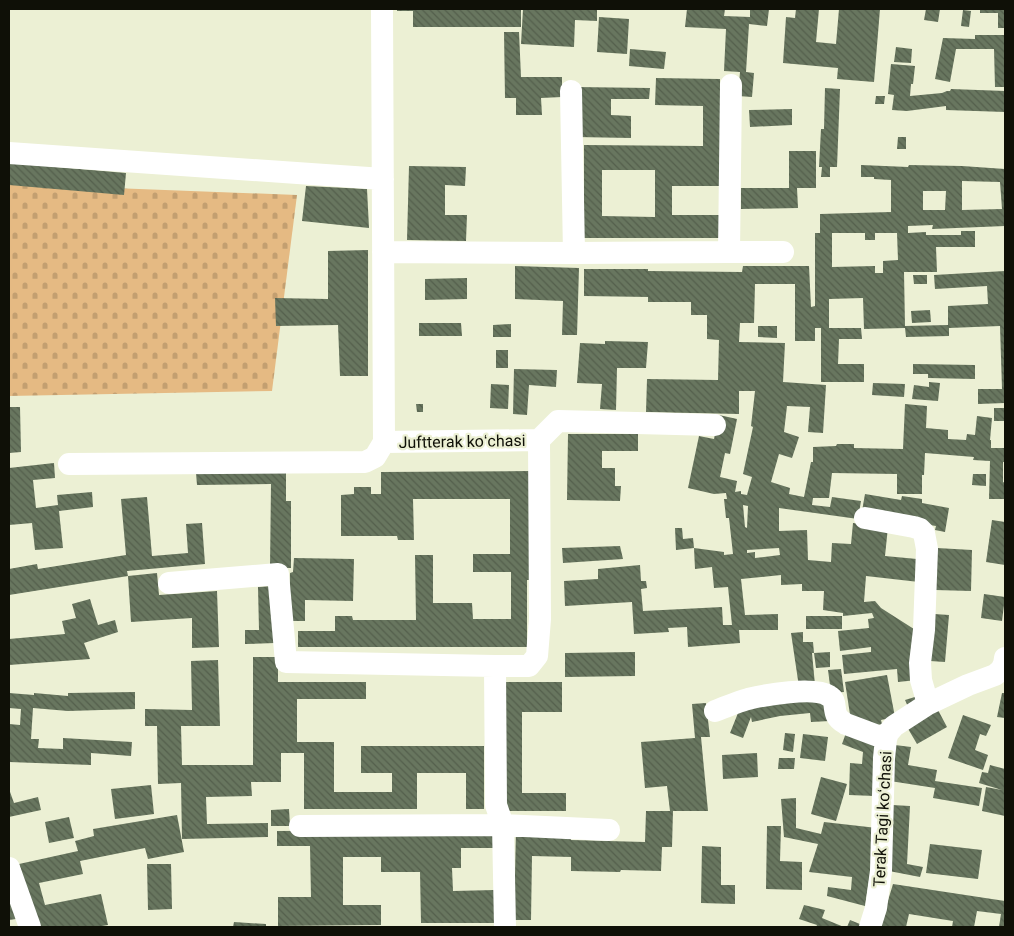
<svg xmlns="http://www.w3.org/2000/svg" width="1014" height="936" viewBox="0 0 1014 936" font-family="Roboto,sans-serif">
	<defs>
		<pattern id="cemetery-stones" width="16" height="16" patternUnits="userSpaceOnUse" patternTransform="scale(1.25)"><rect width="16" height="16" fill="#e5ba83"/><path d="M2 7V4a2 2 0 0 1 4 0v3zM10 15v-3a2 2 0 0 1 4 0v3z" fill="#c39f70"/></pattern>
		<pattern id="building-back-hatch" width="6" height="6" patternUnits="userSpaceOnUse" patternTransform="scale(1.25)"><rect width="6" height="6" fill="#68765f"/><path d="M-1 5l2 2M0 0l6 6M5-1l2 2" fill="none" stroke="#545f4c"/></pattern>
	</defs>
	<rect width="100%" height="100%" fill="#ecf0d4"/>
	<!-- cemetery -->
	<path fill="url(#cemetery-stones)" d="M9,184L297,195L272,391L9,396Z"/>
	<!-- building -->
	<path fill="url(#building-back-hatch)" fill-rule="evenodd" d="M397,9H521V27H413V11H397Z
		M523,9H597V21L575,20L574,47L521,44Z
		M687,9H725L724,16L750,17V9H769L767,26L749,24L746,72L754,73L752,97L738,96L740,72L724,71L726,29L685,27Z
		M796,9H819L816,42L836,44L839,9L863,10V9H880L874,82L837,79L838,68L783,63L786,17L795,18Z
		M926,9H940L938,22L924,20Z
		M980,9H1005V28H998V13H980Z
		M963,10L971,11L969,27L961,26Z
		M599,17L629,19L627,54L597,52Z
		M504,32H519L521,77H562V97L541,98L542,115H516V98H505Z
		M975,35H1005V87H995L994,49H956L950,82L935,79L943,38L975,39Z
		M896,47L912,49L911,63L894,62Z
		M630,49L666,52L664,69L629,66Z
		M891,64L915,66L913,84H911L910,96L942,93L947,91H950L951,89L1005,91V112L946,110V106L907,111L892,110L894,95L888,94Z
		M656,78L720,79V186H672V215H720V238H584V145L703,146V106L655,105ZM602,170H655V217L602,216Z
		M576,87L650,88L649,99H611V115L631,116V138L576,137Z
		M825,88L840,89L837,167H830V177H821L822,167H819L821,129H824Z
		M876,96H885L884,104H875Z
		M792,109V125L750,127L749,110Z
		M898,137H906V149H897Z
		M789,151H816V188H797L798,208L741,209V188H789Z
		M10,163L126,173L124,195L9,185Z
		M861,165L908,167L909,165L962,166L1005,169V226L932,229L933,225L908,226V233L926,232V235H961V231H975V247H936L937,272H904L905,326L948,325V306L988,304L987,286L935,289L934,275L1005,271V403L978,404V389H1002L1000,326L949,328V336L906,337L905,328L864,329L863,298L829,299V328H861L862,339H839L838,364H864V382H821V328H815V341H795V284H755L754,323H740L739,342L785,343L783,382L826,385L823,433L808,432L810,407L787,406L784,432L799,437L792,458L779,454L771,482L790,488L789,494L804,497L811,462H813V447L836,446L837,444H854V448L903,449L905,404L927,406L926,428L948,430V439L966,440L967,434L975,435L977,416L992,418L990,440H991V448H1005V462H1003V482L1005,483V499H989L990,461L973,460L974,457L925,453L924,475H922V494H897V474L832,473L829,498H813L812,505L830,507L832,497L861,501L858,519L779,508V531L807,530L808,560L831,562L832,543L851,544L853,523L888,527L885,556L917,559L919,582L866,576L864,602L875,601L881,608L917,631V680L898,682L897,669L844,674L842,655L871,652V647L840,651L838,631L869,628L868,619L874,618L872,613L843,616V613L823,610L824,591H802V584L781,585V575L741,579L745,615L778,614V630H739L740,643L688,647L687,627L668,628L669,632L634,634L632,602L565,606L564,581L598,579V569L640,565L641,581H646L647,588L641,589L643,611L722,607L723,625H732L728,587L714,588L712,567L695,569L694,548L724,552V555L733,554L729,518H726L724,499H727L726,493L714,494L688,488L699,436L714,439L719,415L737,419L730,454L725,453L720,477L737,481L735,492L741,491V494L747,495L752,477L743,474L753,427L751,426L755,391H739V414L646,412L647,379L718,380L719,340L707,339V315H691V302H648V297L584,296V269H648V271L742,272L743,266H809L811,307L815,306V233H820V214L891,212V180L874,179V177H861ZM962,181L1000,182L1002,209L962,210ZM923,191H946L945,210H923ZM832,233H865V240H875V233H897L898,260L883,261V273H875V266L832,267ZM743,505L748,506L747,528L745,527ZM779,548L780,555L755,558V552L747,553V550Z
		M409,166L466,167L465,186L445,185V215H467L466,241L407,240Z
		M306,186L367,189L369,228L302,221Z
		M368,250V376H340L338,325L276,326L275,298L328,299V251Z
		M515,266L579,268L577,335H562L563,301L515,299Z
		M913,275H927V284H914Z
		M467,278V299L425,300V279Z
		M930,310L931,322L912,323L911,311Z
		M419,323H461L462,336H419Z
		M511,324V337H493V325Z
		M758,326H777V338L758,337Z
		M605,341L648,342L646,368H617L616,410L600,409L602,384L577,383L580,343L605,344Z
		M496,350H508V368H496Z
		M913,364L975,365V379L928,378V374H913Z
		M514,369L557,370L556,387L529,385L527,415L513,414Z
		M929,382L940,383L938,401L912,399L914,385L929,387Z
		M873,383L905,384L904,397L872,395Z
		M491,384L509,385L508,409L490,408Z
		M416,404H423V412H417Z
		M9,407H20L21,452L9,453Z
		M994,408H1005V421H994Z
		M568,434H638V451H602V468H615V486H621L620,501L567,500Z
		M54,463L55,478L33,480L36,508L58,505L57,495L92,492L93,507L59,511L63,548L35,550L32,523L9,525V468Z
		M530,471V580H527V647H298V631H335V616H352L353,620H416L415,555H433V603H472L473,619H511V572H473V554H510V499H413L414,540H398L397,536H341V495L354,494V487H371V494H381V472Z
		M286,472V501H291V568H270L271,484L197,485L196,473Z
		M973,474H986V486L972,485Z
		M865,494L901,500L902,496L922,499V503L949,508L945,532L935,530L936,526L898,520L862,511Z
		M147,497L152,556L188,553L186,524L202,523L205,564L127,571L128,576L9,595V569L37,564L38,569L126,555L121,499Z
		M992,520L1005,522V565L986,562Z
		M675,528H682L683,539L693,538L694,548L676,550Z
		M620,546L623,559L563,563L562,548Z
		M937,548L972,550L971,591L935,590Z
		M294,558L354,559L353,601L305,600V621H289L290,573L293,572Z
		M157,573L159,595L217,591L219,647L192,648V618L131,622L128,576Z
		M274,586L275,643L245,644V630H259L258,587Z
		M984,594L1005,597L1002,621L981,618Z
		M90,599L98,625L115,620L118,632L84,643L90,659L9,665V639L65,634L62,621L76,618L72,604Z
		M934,614L949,615L945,662L930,661Z
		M806,616H842V629H806Z
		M803,632V642H813L814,653L830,652V667L816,668L814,653H812L815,685L799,687L791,633Z
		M635,652V676L565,677V653Z
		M253,657H278V682H366V699H297V742H334V792H392V773H361V746H484V809H466V773H417V809H304V753H281V782H251L252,796L206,797L207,824L268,823V837L182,839L181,783L158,784L157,726H145V709L192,710L191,661L218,660L220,726H181L182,765H253Z
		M841,669L844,692L831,693L828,670Z
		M887,675L895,717L881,720L882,724L874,726L851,721L845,682Z
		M504,682H562V712H522V793H566V811H505Z
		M135,692V709L68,711L33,708L31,739H39L38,748L63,749V738L132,742L131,756L91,753V765L9,762V724L20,725L21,709L9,708V693L34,695V693L68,696V693Z
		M1002,693H1005V718L997,717Z
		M918,696L909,709L905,700Z
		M776,701H828L830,721L811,722L810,713L780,716L752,722L751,717L743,738L730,733L740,708Z
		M706,703L710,737H701L708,811H673L672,847H662L661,871L621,870L620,872L571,871V857L532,856L531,920H514L516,829L572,831L571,840L645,842L646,811H670L667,786L645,788L641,742L695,738L692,704Z
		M938,710L947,727L917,744L907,727Z
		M963,715L991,725L986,736L980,734L975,750L988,755L983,770L948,758Z
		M847,730L877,742L875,796L849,795L850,763L862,764L863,752L842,744Z
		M785,733L795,734L793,752L783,750Z
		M803,734L828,737L825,761L800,758Z
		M895,745L911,747L908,765L937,770L935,781L982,788L979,806L933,798L935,788L890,781Z
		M757,753L758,777L723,779L722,755Z
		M779,758H795L794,769H778Z
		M990,765L1005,769V784L1004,790H1005V816L982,811L986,787L1002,790L979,783L982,772L988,773Z
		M821,777L847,784L836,821L811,814Z
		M151,785L154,814L115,819L111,789Z
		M9,789L14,803L38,797L41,810L9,817Z
		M796,798V828L821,834L824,822L877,828L865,906L827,896L828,887L851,890L852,877L809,872L818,844L784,837L781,799Z
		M892,805L910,806L907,864L923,867L920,877L889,871Z
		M289,809L290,826H271V810Z
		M177,815L184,852L148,859L145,848L80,861L83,874L39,883L45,905L101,894L108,925L96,927H40L32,908L19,864L78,851L75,841L94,836L93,829Z
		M69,817L74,838L49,843L45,822Z
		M767,826H781L780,861L802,862V890L766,889Z
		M495,830V848H461V868H452L453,891L495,890L496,923H421L420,872H381V857H343V905H381V925L278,926V897H311L310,846H277V831Z
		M930,844L982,850L978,879L926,873Z
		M702,846L721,847V885H735V904L701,903Z
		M147,864H171L172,909L148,910Z
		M893,884L1005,901V927H999L1001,914L977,911L974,927H952L953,921L909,914L906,927H880Z
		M9,889L16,919L9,920Z
		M804,905L825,910L822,918L844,927H816L817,925L799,919Z
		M850,920L865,926L864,927H847Z
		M234,922L266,924V927H233Z"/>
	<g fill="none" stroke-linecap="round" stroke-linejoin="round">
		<!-- minor -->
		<path stroke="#fff" stroke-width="22" d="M382,9L384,442L539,440L540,619L537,656L529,666H495L496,805L503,825L505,927
			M571,91L574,253
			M9,153L383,179
			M383,252L574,253L729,252L731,85
			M729,252H783
			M539,440L558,421L715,425
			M69,464L365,462L375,457L384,442
			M865,518L914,527L920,529L924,533L927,549L924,630L920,663L921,680L928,704
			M169,583L278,574L286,662L495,666
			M715,711C726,707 737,702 748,699C765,695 814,686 829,696C837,700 833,709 837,716C839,720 843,722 846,724L886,739
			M300,826L503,825L609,830
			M9,868L30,927
			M870,927L876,908L881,871L884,758L886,739L888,733L894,726L928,704L968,685L995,675L1001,670L1004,664L1005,658"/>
	</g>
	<g text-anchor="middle" stroke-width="4.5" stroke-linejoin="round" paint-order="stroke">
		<!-- street labels -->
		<g font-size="16" fill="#0f1007" stroke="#ecf0d4">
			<text transform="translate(462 441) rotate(-1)" y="6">Juftterak koʻchasi</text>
			<text transform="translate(882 819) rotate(-87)" y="6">Terak Tagi koʻchasi</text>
		</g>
	</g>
	<!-- border -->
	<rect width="1014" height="936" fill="none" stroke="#0f1007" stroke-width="20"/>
</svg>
